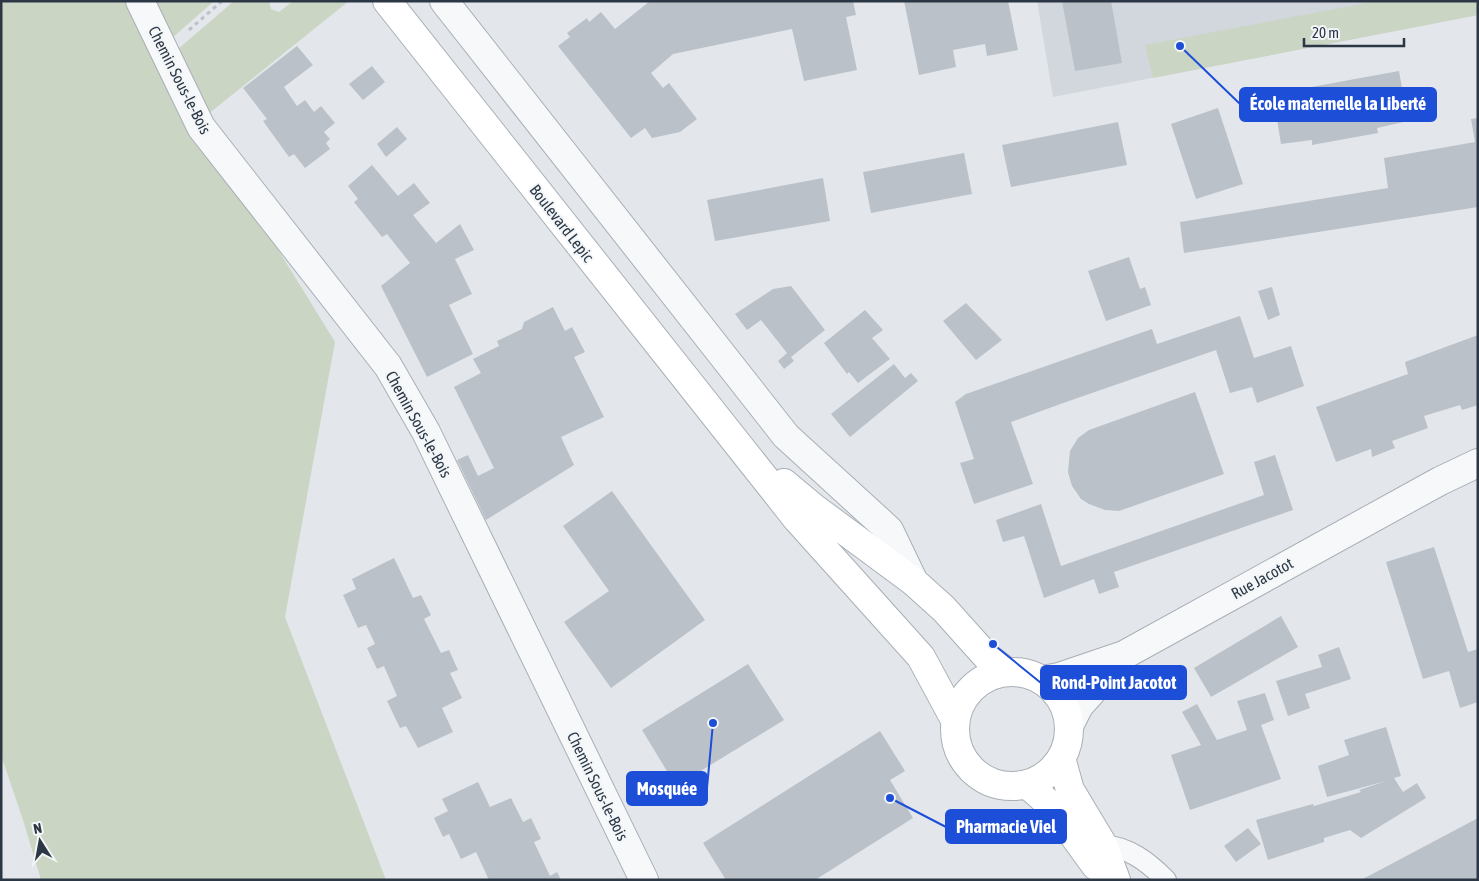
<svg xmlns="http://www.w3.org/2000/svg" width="1479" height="881" viewBox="0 0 1479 881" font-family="'Asap Condensed',sans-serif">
	<rect width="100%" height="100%" fill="#e3e7eb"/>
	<!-- built -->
	<path fill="#d1d7dd" d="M1037,1H1478V15L1053,97Z"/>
	<!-- green -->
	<path fill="#cbd5c4" d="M1,1H125L335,342L285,617L386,880H41L23,820L1,755Z
		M154,1H212L213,2L172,38Z
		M234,1H269L271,9L279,12L293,1H349L207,115L178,49Z
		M1377,1H1478V15L1153,78L1145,45Z"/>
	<!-- building -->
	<path fill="#bac1c9" d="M650,1H853L856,15L846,17L857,70L804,81L792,29L673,54L651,73L663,88L669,83L697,119L680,132L652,138L645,128L631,138L558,46L570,37L567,33L587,18L589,22L601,12L615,29Z
		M904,1H1008L1018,50L987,56L985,44L953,50L956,67L919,75Z
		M1062,1H1111L1122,63L1075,71Z
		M297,46L313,65L284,87L297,106L305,100L314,112L321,106L335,123L324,132L330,139L326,143L330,149L305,168L294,154L289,157L263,121L267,119L243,88Z
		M372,66L385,82L363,100L349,84Z
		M1399,71L1408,121L1377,128L1378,133L1312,145V140L1281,144L1273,94Z
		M1218,108L1243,184L1196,199L1171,124Z
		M1478,118V207L1184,253L1180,222L1388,188L1384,158L1475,142L1471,119Z
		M1118,122L1127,165L1011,187L1002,145Z
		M397,127L407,139L386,157L377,144Z
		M964,153L972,194L871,213L863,172Z
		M372,165L398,196L414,183L430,203L413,215L436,243L460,224L474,250L455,259L472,294L449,305L473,354L427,377L381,286L410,263L387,234L382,237L354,202L358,199L348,186Z
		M823,178L830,221L715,241L707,200Z
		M1129,257L1140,289L1145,287L1151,305L1106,321L1088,271Z
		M791,286L825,330L791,357L794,361L784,369L778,361L787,353L761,320L747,330L735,314L773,289Z
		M1272,287L1280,315L1268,320L1258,291Z
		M966,303L1002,340L976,360L943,321Z
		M553,307L565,331L572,327L585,352L574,357L604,417L561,437L574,465L486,520L457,460L468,455L478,476L494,468L454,387L481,373L473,359L499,346L497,341L522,329L524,322Z
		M865,310L883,330L872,338L890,359L858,383L849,372L847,374L824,343Z
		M1240,316L1254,358L1291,346L1304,386L1257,403L1252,387L1230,393L1216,350L1066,402L1011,422L1033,484L974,504L960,463L974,459L955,402L966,394L1152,329L1157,344Z
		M1478,335V405L1462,410L1460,405L1424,416L1428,428L1392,441L1395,448L1372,457L1371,449L1336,462L1316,407L1408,374L1405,362Z
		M894,364L905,378L911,373L918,381L850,437L831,414Z
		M1195,392L1224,474L1119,511L1105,510L1089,504L1081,499L1072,486L1068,472L1070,451L1078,438L1089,430Z
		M1275,455L1293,510L1114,572L1119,587L1099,594L1094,579L1044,598L1024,536L1003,542L996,520L1041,504L1061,566L1264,495L1254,462Z
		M612,491L705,620L611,688L564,622L609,591L563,526Z
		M1434,547L1468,652L1478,649V702L1460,708L1449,671L1423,679L1386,562Z
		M394,558L413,598L421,595L431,615L424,619L441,653L449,650L458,670L450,673L462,698L442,708L453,732L418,748L406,726L400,728L387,701L397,696L384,666L377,669L367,648L375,644L366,625L358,628L343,595L356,589L352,579Z
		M1281,616L1298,647L1211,697L1194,668Z
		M1339,647L1351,679L1305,694L1310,708L1288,716L1276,681L1322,667L1318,655Z
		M748,664L784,720L676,786L642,730Z
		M1265,693L1274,720L1261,725L1281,779L1190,810L1171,755L1201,745L1182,712L1197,704L1217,740L1247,730L1237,701Z
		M1386,727L1401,776L1394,778L1403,792L1417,783L1426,798L1361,838L1350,830L1324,838V842L1268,860L1256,820L1313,804L1314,806L1341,798L1361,792L1359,790L1386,781L1327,797L1318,766L1349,755L1344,740Z
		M880,731L905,771L890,780L913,818L815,880H726L703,843Z
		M478,782L490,807L511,798L523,822L531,818L541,839L534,842L550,876L557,872L561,880H489L476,852L461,859L449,834L443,837L434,818L448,811L442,799Z
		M1478,818V880H1361Z
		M1248,828L1261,844L1236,862L1224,846Z"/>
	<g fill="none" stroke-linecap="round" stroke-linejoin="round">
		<defs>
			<path id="service" d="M1103,845C1129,847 1148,862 1166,880"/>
			<path id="minor" d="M140,1L201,127L388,366L426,432L644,880
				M444,1L786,436L889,530L914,582"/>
			<path id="tertiary" d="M1042,680L1059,677L1124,655L1440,481L1478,463
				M1069,726L1079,706L1122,658"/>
			<path id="secondary" d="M387,1L797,519L921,657L955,720
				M784,483L814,508L914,582L944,609L987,657L1007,672
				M955 729a57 57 0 1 1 114 0a57 57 0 1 1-114 0Z
				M1061,758L1070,790L1103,845L1116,880
				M1026,784C1057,806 1074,838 1096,866"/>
		</defs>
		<!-- service casing -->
		<use href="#service" stroke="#a8afb6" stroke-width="22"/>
		<!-- minor casing -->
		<use href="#minor" stroke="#a8afb6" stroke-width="30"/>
		<!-- tertiary casing -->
		<use href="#tertiary" stroke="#a8afb6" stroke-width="30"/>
		<!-- secondary casing -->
		<use href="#secondary" stroke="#a8afb6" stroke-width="30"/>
		<!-- path -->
		<path stroke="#bdc2c6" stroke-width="3" stroke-dasharray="4 4" stroke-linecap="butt" d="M189,30L222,1"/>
		<!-- service -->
		<use href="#service" stroke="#f6f8f9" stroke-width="20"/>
		<!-- minor -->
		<use href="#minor" stroke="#f6f8f9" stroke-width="28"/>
		<!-- tertiary -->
		<use href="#tertiary" stroke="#f6f8f9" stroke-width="28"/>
		<!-- secondary -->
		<use href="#secondary" stroke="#fff" stroke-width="28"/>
	</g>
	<g text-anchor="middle" stroke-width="4" stroke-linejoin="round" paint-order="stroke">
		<!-- street labels -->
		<g font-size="16" fill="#2b3744" stroke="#f3f6f8">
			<text transform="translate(180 80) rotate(63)" y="6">Chemin Sous-le-Bois</text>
			<text transform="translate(562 223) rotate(52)" y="6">Boulevard Lepic</text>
			<text transform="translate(419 424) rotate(61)" y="6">Chemin Sous-le-Bois</text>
			<text transform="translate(1262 578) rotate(-29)" y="6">Rue Jacotot</text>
			<text transform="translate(598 786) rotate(64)" y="6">Chemin Sous-le-Bois</text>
		</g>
	</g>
	<!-- callouts -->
	<path fill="none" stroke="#1d4ed8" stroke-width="2" d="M1180 46L1240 104M993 644L1041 683M713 723L707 788M890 798L946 827"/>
	<g fill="#1d4ed8" stroke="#f3f6f8" stroke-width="2">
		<circle cx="1180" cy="46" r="5"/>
		<circle cx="993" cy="644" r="5"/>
		<circle cx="713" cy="723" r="5"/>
		<circle cx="890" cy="798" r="5"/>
	</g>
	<g fill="#1d4ed8" stroke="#1d4ed8" stroke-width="2">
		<rect x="1240" y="88" width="196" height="33" rx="5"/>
		<rect x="1041" y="666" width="145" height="33" rx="5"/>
		<rect x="627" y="772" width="80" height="33" rx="5"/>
		<rect x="946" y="810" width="120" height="33" rx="5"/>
	</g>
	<g font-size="18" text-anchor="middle" font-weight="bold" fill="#fff">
		<text x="1338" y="110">École maternelle la Liberté</text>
		<text x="1114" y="689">Rond-Point Jacotot</text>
		<text x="667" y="795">Mosquée</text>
		<text x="1006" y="833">Pharmacie Viel</text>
	</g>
	<!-- border -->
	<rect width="1479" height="881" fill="none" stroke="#2b3744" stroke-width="5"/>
	<!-- north arrow -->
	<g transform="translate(40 841) rotate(349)" stroke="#f3f6f8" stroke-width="4" paint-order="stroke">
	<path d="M0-4L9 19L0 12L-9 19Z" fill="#2b3744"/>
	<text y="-8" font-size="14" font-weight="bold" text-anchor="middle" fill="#2b3744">N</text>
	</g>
	<!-- scale -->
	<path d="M1304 38v8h100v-8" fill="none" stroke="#2b3744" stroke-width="2.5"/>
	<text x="1312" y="38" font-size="15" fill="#2b3744" stroke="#f3f6f8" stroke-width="4" paint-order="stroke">20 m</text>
</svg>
